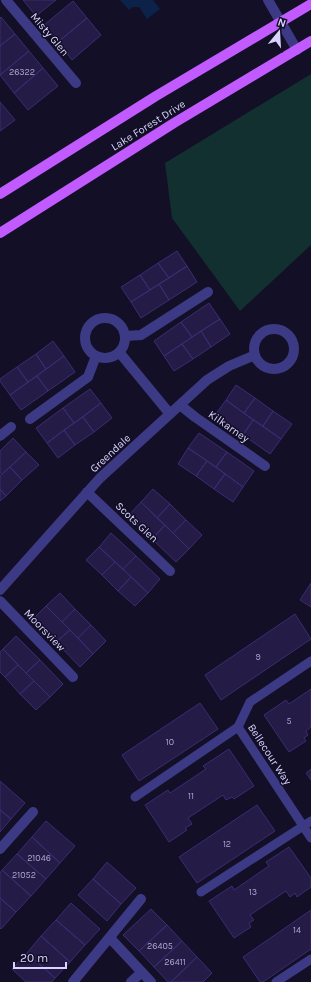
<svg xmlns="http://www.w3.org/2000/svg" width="311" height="982" viewBox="0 0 311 982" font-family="Karla,sans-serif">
	<rect width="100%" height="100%" fill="#130f26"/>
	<!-- green -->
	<path fill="#12302f" d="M311,74V245L240,311L172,218L165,163Z"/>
	<!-- water -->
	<path fill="#0c2248" d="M120,0H153L160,9L147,19L139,7H133L129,10Z"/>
	<!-- building -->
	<path fill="#241b47" stroke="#3b2d73" d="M23,0H56L36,16Z
		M73,1L87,18L58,42L44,25Z
		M1,17L15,34L0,46V18Z
		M87,18L101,35L72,60L58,42Z
		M15,34L29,51L0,75V46Z
		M29,51L43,68L14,93L0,75Z
		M43,68L58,86L28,110L14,93Z
		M0,102L15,120L0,131Z
		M177,251L187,266L169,278L158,263Z
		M158,263L169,278L150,290L140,275Z
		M187,266L197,282L169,300L159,284Z
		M140,275L150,290L131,302L121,287Z
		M159,284L169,300L141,318L131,302Z
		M209,303L220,319L192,337L181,322Z
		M220,319L230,334L211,347L201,331Z
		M181,322L192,337L164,356L154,341Z
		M201,331L211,347L193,359L182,344Z
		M53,341L64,356L46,369L36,354Z
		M182,344L193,359L174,371L164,356Z
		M36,354L46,369L28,382L17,367Z
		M64,356L75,372L48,391L37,376Z
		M17,367L28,382L10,395L0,381V379Z
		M37,376L48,391L21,410L10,395Z
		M236,385L255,398L244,413L226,400Z
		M90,389L101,403L74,423L63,408Z
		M255,398L273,411L263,426L244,413Z
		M226,400L253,420L243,435L215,415Z
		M101,403L112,418L94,432L83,417Z
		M63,408L74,423L47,443L36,428Z
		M273,411L292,424L281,439L263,426Z
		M83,417L94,432L75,445L64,430Z
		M253,420L281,439L270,454L243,435Z
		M64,430L75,445L58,458L47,443Z
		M199,433L227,452L216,467L188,448Z
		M13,438L26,452L2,474L0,473V451Z
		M188,448L207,461L196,476L178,464Z
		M26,452L39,465L22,480L10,467Z
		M227,452L254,471L243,487L216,467Z
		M207,461L225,474L214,489L196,476Z
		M10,467L22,480L6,496L0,489V476Z
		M225,474L243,487L233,502L214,489Z
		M0,489L6,496L0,501Z
		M153,489L170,504L157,518L141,502Z
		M141,502L165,525L152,539L128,516Z
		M170,504L186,520L173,533L157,518Z
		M186,520L202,535L189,549L173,533Z
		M165,525L189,549L176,562L152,539Z
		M111,533L136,556L123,569L99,547Z
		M99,547L115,562L102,575L86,560Z
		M136,556L160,579L148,593L123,569Z
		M115,562L131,577L118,591L102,575Z
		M131,577L148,593L135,606L118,591Z
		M311,583V607L300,600Z
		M60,593L75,609L62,622L46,606Z
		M46,606L70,630L56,642L33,619Z
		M75,609L91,625L78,638L62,622Z
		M295,614L311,639L221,700L205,675Z
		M91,625L106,641L93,654L78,638Z
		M70,630L93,654L80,667L56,642Z
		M16,636L40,660L26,673L3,649Z
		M3,649L18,665L5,677L0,672V652Z
		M40,660L63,684L50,697L26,673Z
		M18,665L34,681L20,694L5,677Z
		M34,681L50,697L36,710L20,694Z
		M311,689V727L306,731L308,735L304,738L306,741L289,752L264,715L286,700L289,704Z
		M200,703L218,729L139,781L122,755Z
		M229,749L254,786L234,799L232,797L226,800L223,795L188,818L192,824L185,828L187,830L169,842L145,805L168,790L170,793L206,769L203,766Z
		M311,769V780L306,773Z
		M0,781L25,803L11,819L0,810Z
		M257,805L275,831L197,883L179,857Z
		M0,810L11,819L0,832Z
		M46,821L75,846L60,863L32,837Z
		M32,837L60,863L46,879L17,854Z
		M289,847L311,878V887L297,897L295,893L290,897L286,891L250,915L254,920L249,923L251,927L234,938L209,901L232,886L234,890L269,866L266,862Z
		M17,854L46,879L31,896L2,870Z
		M107,862L136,888L121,904L93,879Z
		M2,870L31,896L16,912L0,898V873Z
		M93,879L121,904L107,921L78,895Z
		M0,898L16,912L1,929L0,928Z
		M71,903L100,929L85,945L56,920Z
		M151,909L167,925L139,951L123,935Z
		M311,910V949L263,982H260L243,957Z
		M56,920L85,945L70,962L41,936Z
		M167,925L182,941L154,967L139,951Z
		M41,936L70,962L55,978L27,953Z
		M182,941L197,957L171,982H168L154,967Z
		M27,953L55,978L52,982H26L12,969Z
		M197,957L212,973L203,982H171Z"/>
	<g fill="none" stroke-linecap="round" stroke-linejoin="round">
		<!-- lane -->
		<path stroke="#3d3a85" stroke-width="9" d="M311,661L250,702L238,727L311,838
			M135,797L238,727
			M201,892L311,821
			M276,982L311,959"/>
		<!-- street -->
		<path stroke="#3d3a85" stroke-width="10" d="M6,0L76,83
			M268,0L297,50
			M85 338a20 20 0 1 1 40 0a20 20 0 1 1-40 0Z
			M254 349a20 20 0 1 1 40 0a20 20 0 1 1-40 0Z
			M125,336L141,335L208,292
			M119,352L170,414
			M180,405L195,417L265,466
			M30,419L88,377L96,356
			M0,436L11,427
			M87,492L170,571
			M0,590L100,478L207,380L229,366L255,355
			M0,601L73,677
			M0,849L33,812
			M110,938L151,982
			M73,982L141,899
			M131,982L142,972"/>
		<!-- primary -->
		<path stroke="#c25bff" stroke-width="10" d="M0,194L156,96L311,4
			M0,233L174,123L311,41"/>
	</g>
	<g text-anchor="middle" stroke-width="3" stroke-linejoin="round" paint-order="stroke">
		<!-- number labels -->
		<g font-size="9" fill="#aca6d1">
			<text x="22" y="75">26322</text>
			<text x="258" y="660">9</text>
			<text x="289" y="724">5</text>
			<text x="170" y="745">10</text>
			<text x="191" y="799">11</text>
			<text x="227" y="847">12</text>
			<text x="39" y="861">21046</text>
			<text x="24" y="878">21052</text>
			<text x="253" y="895">13</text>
			<text x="297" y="933">14</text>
			<text x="160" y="949">26405</text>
			<text x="175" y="965">26411</text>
		</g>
		<!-- street labels -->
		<g font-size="11" fill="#d9d4ff" stroke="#130f26">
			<text transform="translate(50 34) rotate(50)" y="4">Misty Glen</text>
			<text transform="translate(148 125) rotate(-32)" y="4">Lake Forest Drive</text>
			<text transform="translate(229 426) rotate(35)" y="4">Kilkarney</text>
			<text transform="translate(110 453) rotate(-43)" y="4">Greendale</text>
			<text transform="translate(137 522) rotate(43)" y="4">Scots Glen</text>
			<text transform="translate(45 630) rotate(46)" y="4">Moorsview</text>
			<text transform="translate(270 754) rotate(57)" y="4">Bellecour Way</text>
		</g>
	</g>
	<!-- north arrow -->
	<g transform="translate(279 32) rotate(18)" stroke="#130f26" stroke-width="3" paint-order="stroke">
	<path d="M0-3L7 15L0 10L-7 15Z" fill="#d9d4ff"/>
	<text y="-6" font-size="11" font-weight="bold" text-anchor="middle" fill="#d9d4ff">N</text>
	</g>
	<!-- scale -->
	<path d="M14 962v6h52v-6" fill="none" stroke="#d9d4ff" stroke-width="2"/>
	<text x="20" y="962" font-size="12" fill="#d9d4ff" stroke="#130f26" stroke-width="3" paint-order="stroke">20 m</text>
</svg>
